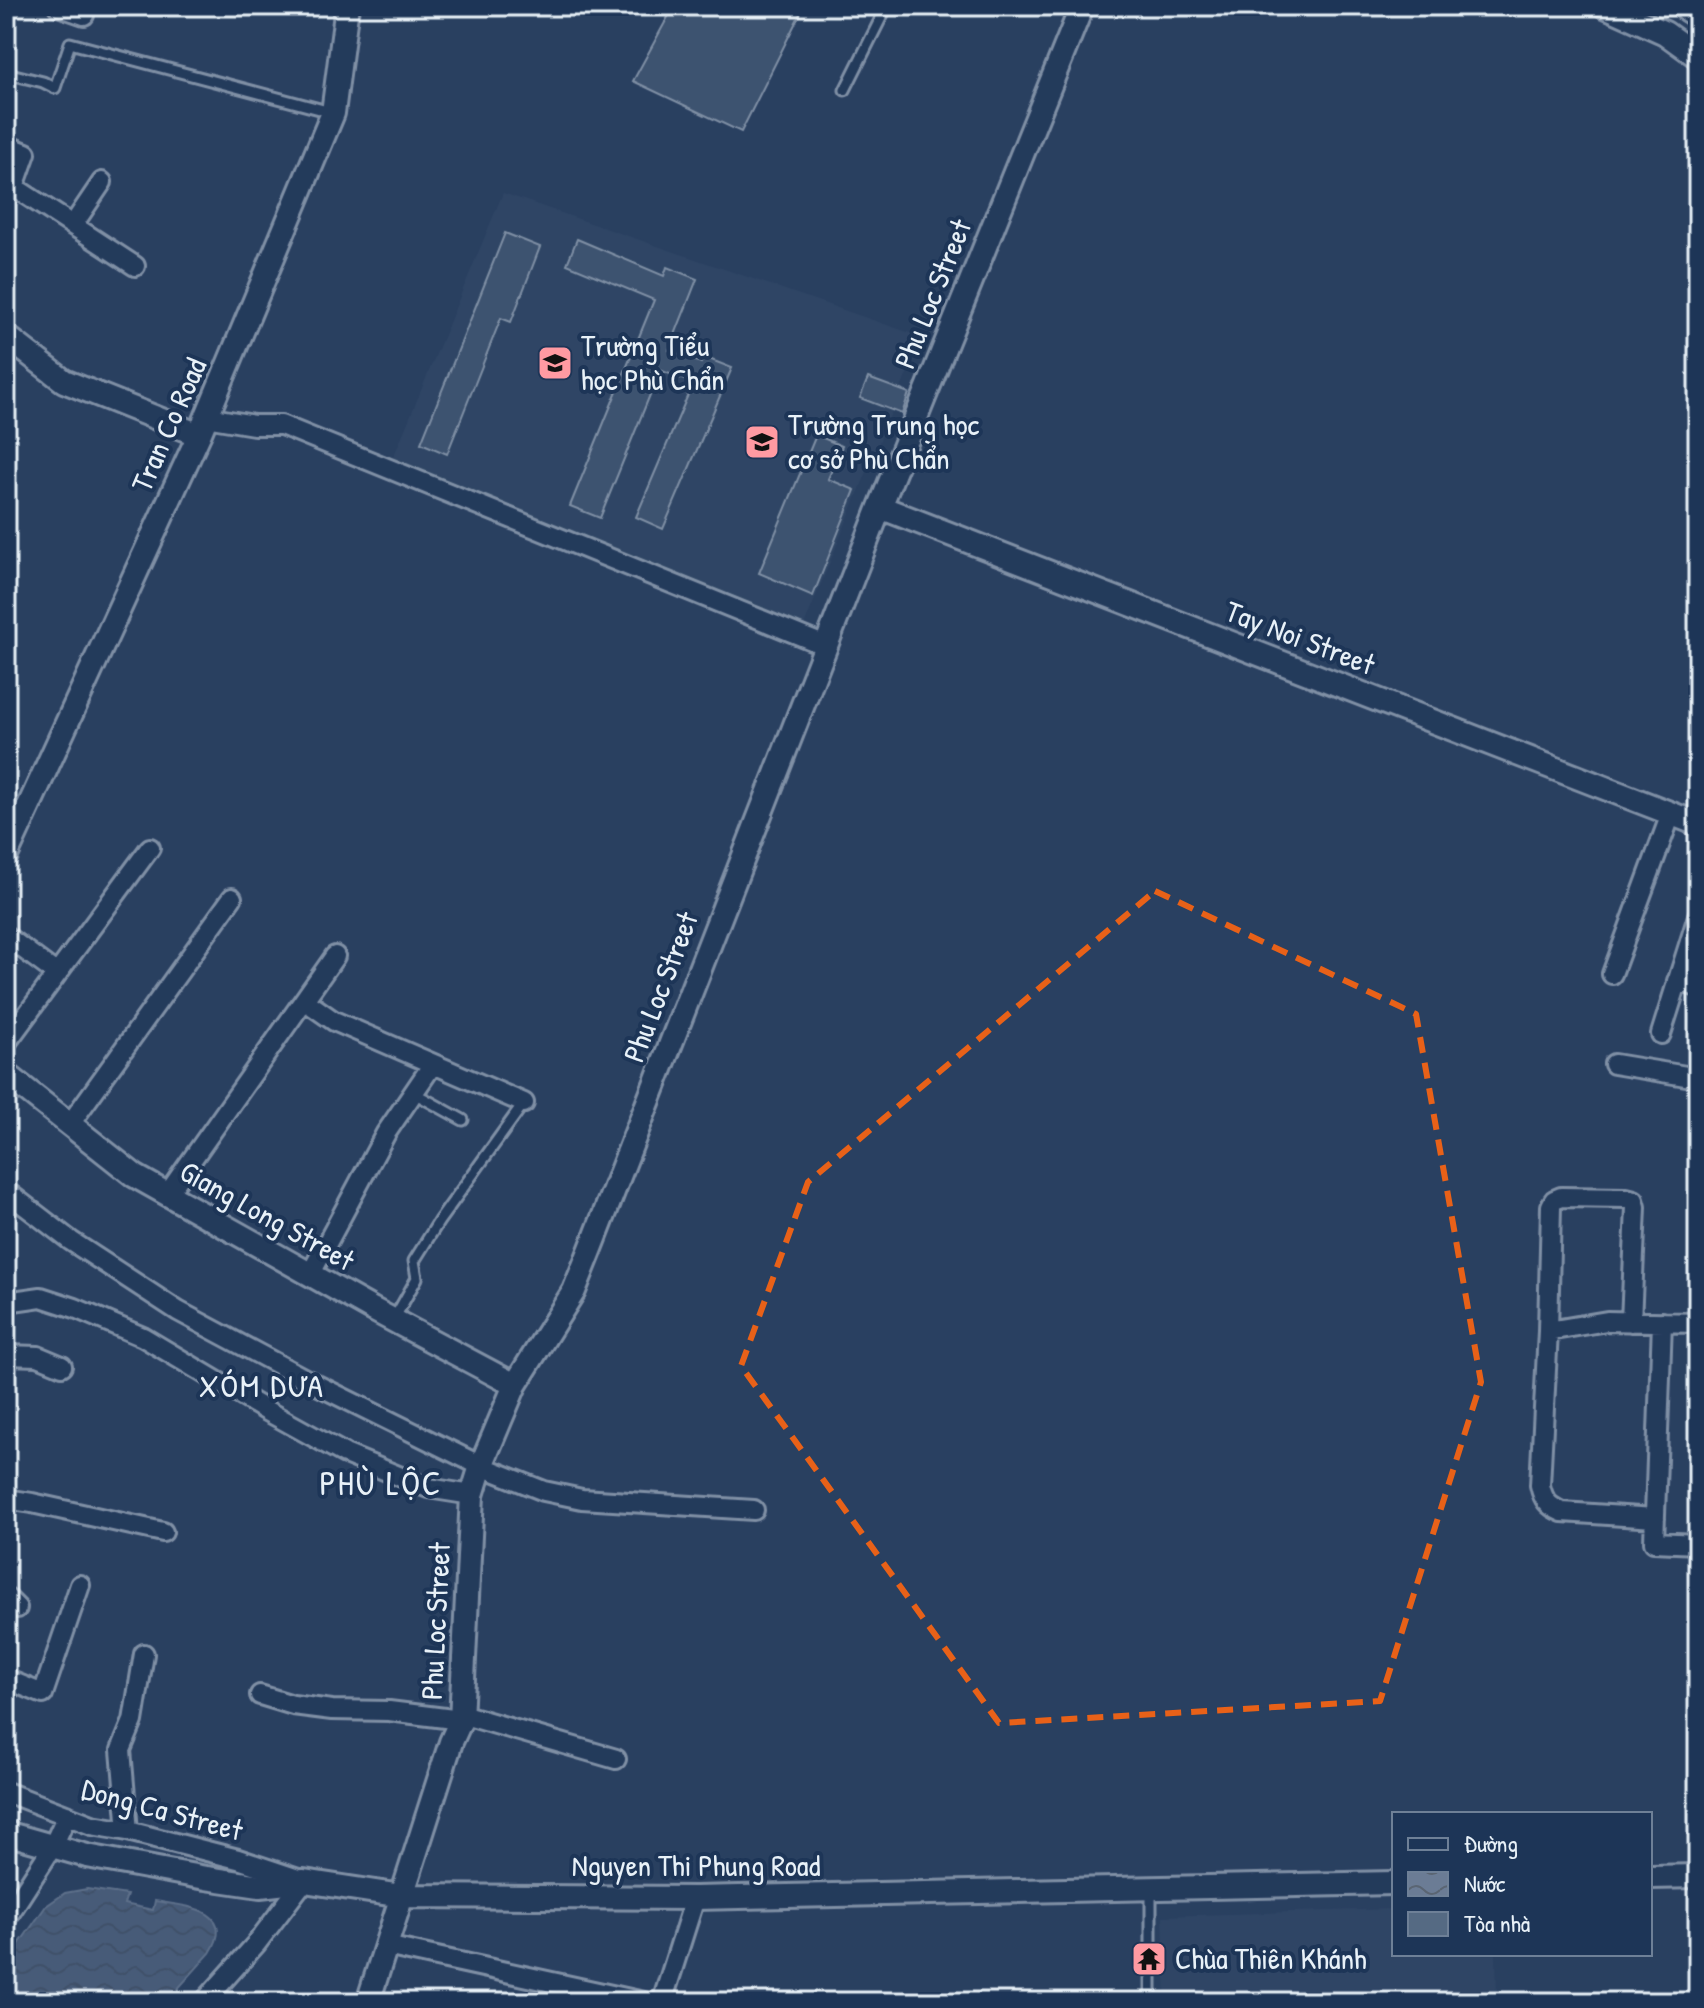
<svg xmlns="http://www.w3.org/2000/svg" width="1704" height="2008" viewBox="0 0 1704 2008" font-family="'Patrick Hand',sans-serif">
	<defs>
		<pattern id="water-waves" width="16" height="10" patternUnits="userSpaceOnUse" patternTransform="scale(2)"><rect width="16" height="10" fill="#6b7c95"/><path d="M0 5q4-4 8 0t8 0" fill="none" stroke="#5a6573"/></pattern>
	</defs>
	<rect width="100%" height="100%" fill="#294061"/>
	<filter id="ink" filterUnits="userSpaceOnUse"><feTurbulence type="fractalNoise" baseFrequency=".0125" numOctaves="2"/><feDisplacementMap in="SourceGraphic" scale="16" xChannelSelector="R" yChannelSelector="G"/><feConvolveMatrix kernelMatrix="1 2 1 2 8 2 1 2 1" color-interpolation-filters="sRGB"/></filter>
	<g filter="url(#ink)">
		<!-- built -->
		<path fill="#364d6b" d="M503,193L922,337L803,628L600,547L393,458Z
			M1394,1909V1954H1496L1497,2002H1166L1163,1916Z"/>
		<!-- water -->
		<path fill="url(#water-waves)" stroke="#9dabbd" stroke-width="2" d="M87,1889L127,1895L124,1904L153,1910L155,1901C185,1906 238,1909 210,1953L166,2002H22C13,1986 2,1976 10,1957L46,1906L65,1893Z"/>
		<!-- building -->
		<path fill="#556a83" stroke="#e8f1f8" stroke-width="2" d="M674,6H804L741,132L633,81Z
			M505,233L540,247L511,322L501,318L447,454L421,443Z
			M577,239L664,276L667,267L697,279L669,350L701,363L704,357L732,368L663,529L636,517L693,383L660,370L600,518L570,506L654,300L567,264Z
			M868,378L909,393L902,414L860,398Z
			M816,435L842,446L828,479L855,490L813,596L759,573Z"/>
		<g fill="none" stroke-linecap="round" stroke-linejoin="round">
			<defs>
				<path id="service" d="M6,73L43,82L55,88L70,43L331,112
					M845,90L887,6
					M414,1093L463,1120
					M394,1319L417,1278L414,1261L439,1221L524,1103
					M1151,2002V1889"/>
				<path id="minor" d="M58,6L84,15
					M6,145L26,153L14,187L135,266
					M73,225L102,182
					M206,417L254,425H281L826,646
					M6,936L57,974
					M1612,974L1671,814
					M1677,981L1698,987
					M304,1000L334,1021L524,1103
					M1661,1034L1698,916
					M6,1043L150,848
					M1614,1064L1698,1078
					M70,1124L232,898
					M6,1191L71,1241L178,1311L311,1382L481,1466L544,1491L582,1499L754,1510
					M167,1195L335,956
					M310,1275L386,1133L433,1064
					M6,1302L41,1297L75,1308L143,1337L267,1411L345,1454L428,1488L472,1495
					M1631,1322L1636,1207L1634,1200L1626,1198L1561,1197L1554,1200L1551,1206L1548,1331L1540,1485C1543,1500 1548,1506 1562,1512L1655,1518
					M1662,1322L1654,1542L1698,1544
					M1548,1331L1607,1321L1698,1323
					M6,1355L38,1356L62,1366
					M6,1499L32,1503L163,1532
					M6,1597L17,1608
					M6,1679L43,1694L80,1585
					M260,1695L293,1705L332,1710L389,1711L461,1720
					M461,1714L616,1759
					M6,1792L92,1825L128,1831L238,1859L304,1881L256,1944L204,2002
					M128,1831L121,1750L133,1721L144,1654
					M6,1919L53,1846L67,1815
					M386,1946L644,2002
					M662,2002L695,1898"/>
				<path id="tertiary" d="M1605,6L1665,33L1698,57
					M6,336L64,381L199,435
					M880,507L1698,824
					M6,856L199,435L333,113L347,6
					M6,1074L135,1176L372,1309L515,1385
					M6,1833L87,1856L206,1878L260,1886L304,1881L402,1896L695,1898L1394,1883
					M1650,1877L1698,1876
					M368,2002L451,1742L461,1720L472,1495L481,1466L515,1385L574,1291L590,1251L880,507L1082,6"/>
				<path id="motorway" d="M1690,6L1698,11"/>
			</defs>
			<!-- service casing -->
			<use href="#service" stroke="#e8f1f8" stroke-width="15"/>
			<!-- minor casing -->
			<use href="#minor" stroke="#e8f1f8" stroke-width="24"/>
			<!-- tertiary casing -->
			<use href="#tertiary" stroke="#e8f1f8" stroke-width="28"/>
			<!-- motorway casing -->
			<use href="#motorway" stroke="#e8f1f8" stroke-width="38"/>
			<!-- service -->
			<use href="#service" stroke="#1d3557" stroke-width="9"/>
			<!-- minor -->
			<use href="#minor" stroke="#1d3557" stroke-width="18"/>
			<!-- tertiary -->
			<use href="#tertiary" stroke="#1d3557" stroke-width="22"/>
			<!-- motorway -->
			<use href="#motorway" stroke="#1d3557" stroke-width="32"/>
		</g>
	</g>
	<!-- marked area -->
	<path d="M0 0H1704V2008H0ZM1155,891L1416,1014L1481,1382L1380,1701L999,1723L741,1366L808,1182Z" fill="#294061" fill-opacity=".55" fill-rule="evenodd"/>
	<path fill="none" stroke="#e86118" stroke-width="6" stroke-dasharray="16 10" stroke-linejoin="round" d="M1155,891L1416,1014L1481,1382L1380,1701L999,1723L741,1366L808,1182Z"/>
	<!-- icons -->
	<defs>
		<symbol id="school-square" viewBox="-11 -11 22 22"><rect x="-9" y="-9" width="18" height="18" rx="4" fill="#ff9aa2" stroke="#1d3557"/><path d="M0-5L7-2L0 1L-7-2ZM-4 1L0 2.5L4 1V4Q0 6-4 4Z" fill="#111"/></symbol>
		<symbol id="temple-square" viewBox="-11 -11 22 22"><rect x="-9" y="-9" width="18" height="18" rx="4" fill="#ff9aa2" stroke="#1d3557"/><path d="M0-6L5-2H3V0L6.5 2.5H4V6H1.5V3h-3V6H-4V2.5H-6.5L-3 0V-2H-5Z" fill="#111"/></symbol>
	</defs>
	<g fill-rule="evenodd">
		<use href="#school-square" x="535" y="343" width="40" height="40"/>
		<use href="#school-square" x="742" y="422" width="40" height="40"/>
		<use href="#temple-square" x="1129" y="1939" width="40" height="40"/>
	</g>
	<g text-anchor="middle" stroke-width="8" stroke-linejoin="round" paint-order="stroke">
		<!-- street labels -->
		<g font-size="30" fill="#e8f1f8" stroke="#1d3557">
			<text transform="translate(933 294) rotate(-68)" y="10">Phu Loc Street</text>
			<text transform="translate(169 425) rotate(-66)" y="10">Tran Co Road</text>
			<text transform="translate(1300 638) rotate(21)" y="10">Tay Noi Street</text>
			<text transform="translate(661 987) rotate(-69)" y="10">Phu Loc Street</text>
			<text transform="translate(267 1216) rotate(29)" y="10">Giang Long Street</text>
			<text transform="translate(436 1621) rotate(-87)" y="10">Phu Loc Street</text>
			<text transform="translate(162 1810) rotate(15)" y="10">Dong Ca Street</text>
			<text x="696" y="1876">Nguyen Thi Phung Road</text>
		</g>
		<!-- poi labels -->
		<g font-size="30" fill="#e8f1f8" stroke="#1d3557" text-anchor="start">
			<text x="581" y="356">Trường Tiểu<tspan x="581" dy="34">học Phù Chẩn</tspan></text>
			<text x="788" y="435">Trường Trung học<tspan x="788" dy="34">cơ sở Phù Chẩn</tspan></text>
			<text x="1175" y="1969">Chùa Thiên Khánh</text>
		</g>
		<!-- neighbourhood labels -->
		<g font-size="32" letter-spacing="2" fill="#e8f1f8" stroke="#1d3557">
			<text x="262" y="1397">XÓM DƯA</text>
		</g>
		<!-- quarter labels -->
		<g font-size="34" letter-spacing="2" fill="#e8f1f8" stroke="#1d3557">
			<text x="381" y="1495">PHÙ LỘC</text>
		</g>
	</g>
	<!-- margin -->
	<rect width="1704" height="2008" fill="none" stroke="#1d3557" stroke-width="32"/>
	<rect x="16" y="16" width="1672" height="1976" fill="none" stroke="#e8f1f8" stroke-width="3" filter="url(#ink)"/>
	<!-- legend -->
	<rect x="1392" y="1812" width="260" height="144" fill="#1d3557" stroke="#6e8097" stroke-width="2"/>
	<rect x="1408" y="1838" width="40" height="12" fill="#1d3557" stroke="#6e8097" stroke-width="2"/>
	<text x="1464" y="1852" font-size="24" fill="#e8f1f8">Đường</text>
	<rect x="1408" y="1872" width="40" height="24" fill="url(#water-waves)" stroke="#6e8097" stroke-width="2"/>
	<text x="1464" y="1892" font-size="24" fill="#e8f1f8">Nước</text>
	<rect x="1408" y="1912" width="40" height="24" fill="#556a83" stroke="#6e8097" stroke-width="2"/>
	<text x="1464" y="1932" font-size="24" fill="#e8f1f8">Tòa nhà</text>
</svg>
